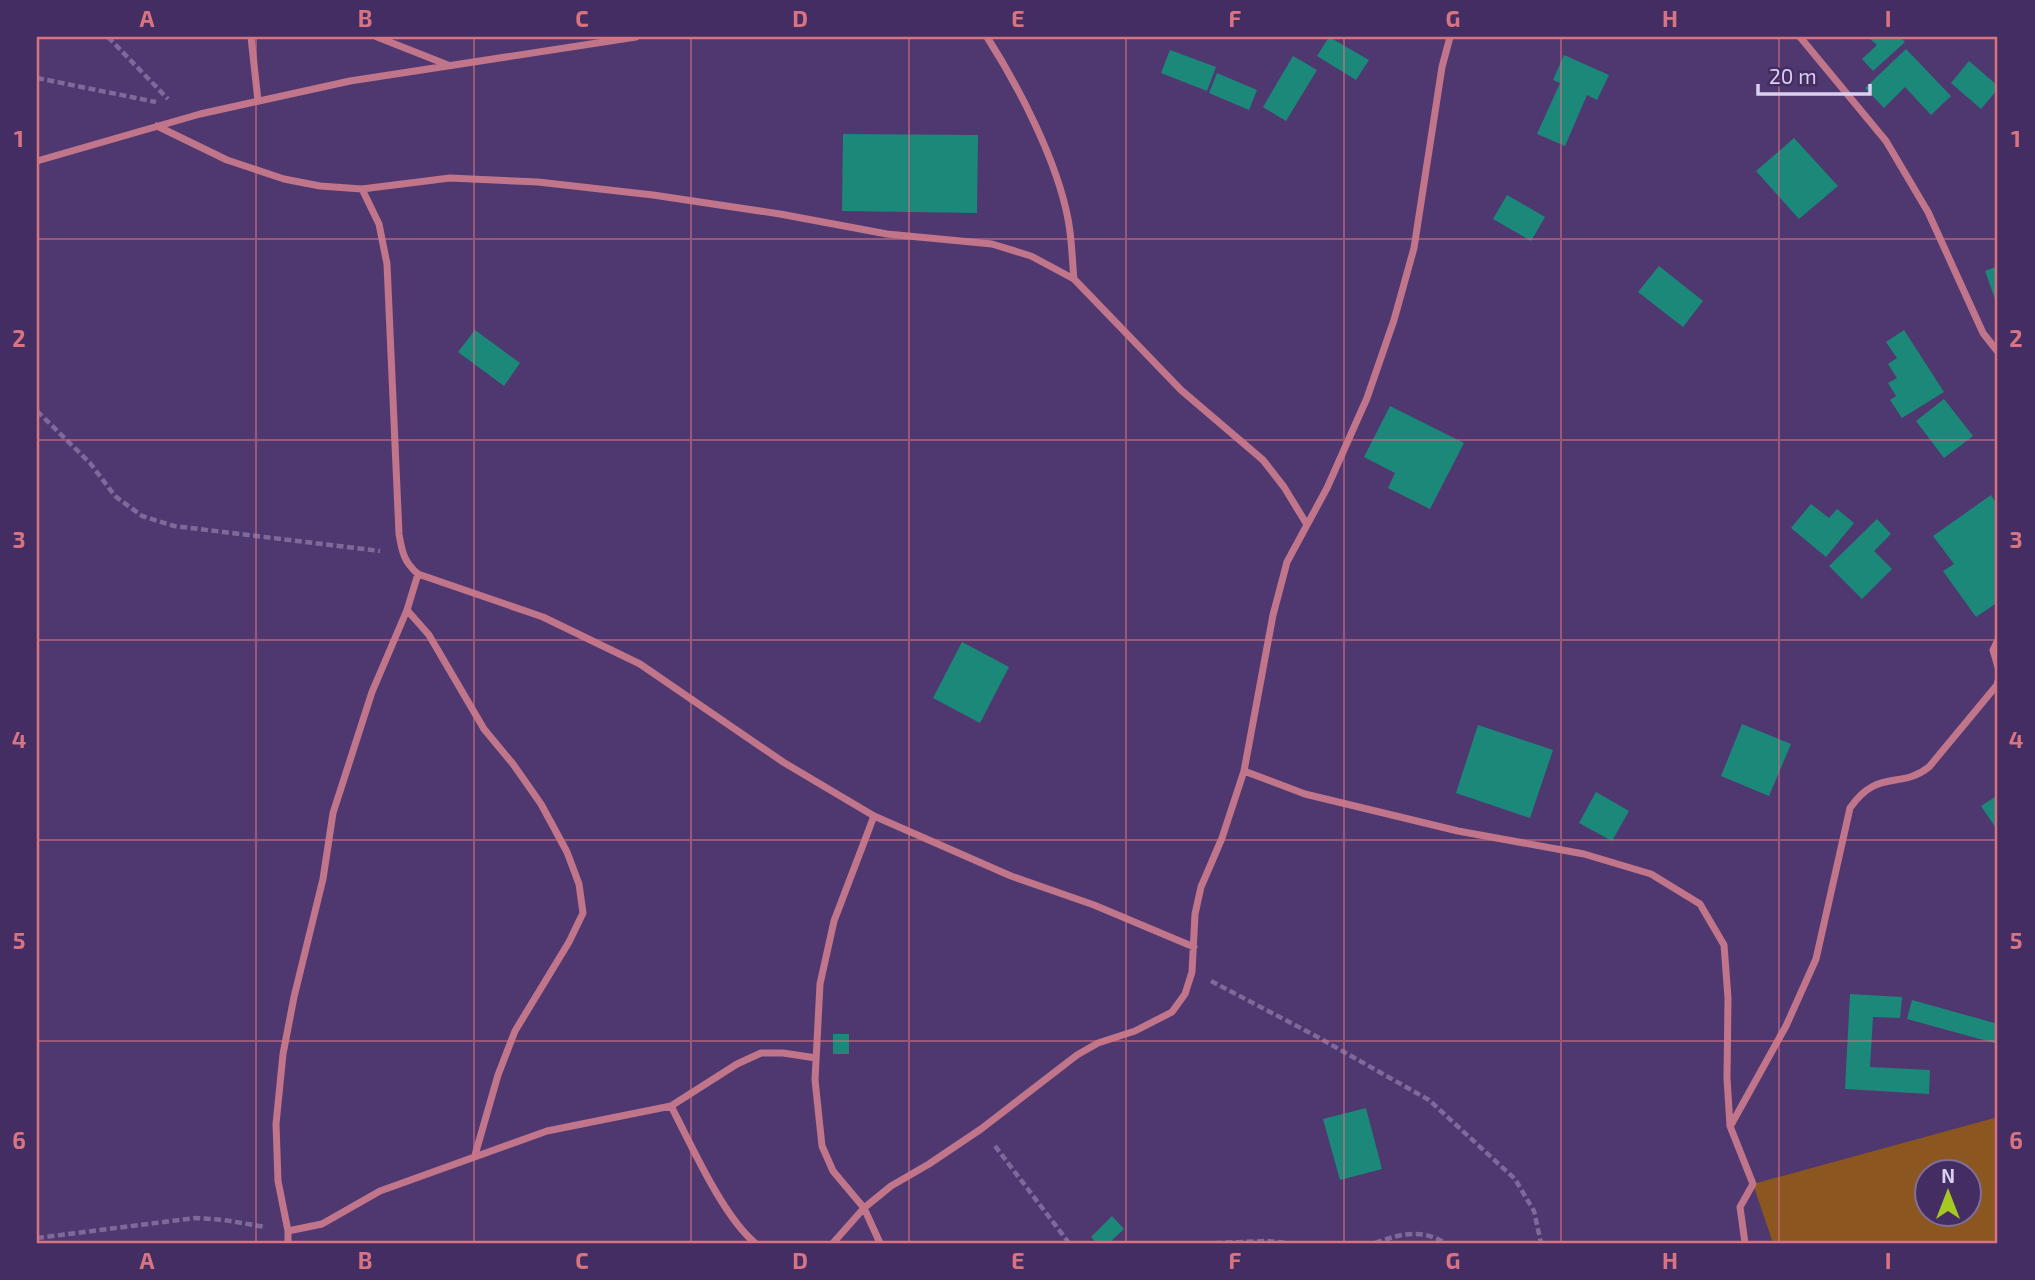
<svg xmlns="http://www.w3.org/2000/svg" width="2035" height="1280" viewBox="0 0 2035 1280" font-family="'Exo 2',sans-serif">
	<rect width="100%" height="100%" fill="#4f386f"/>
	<!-- green -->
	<path fill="#8c5620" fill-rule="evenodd" d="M1998,1117V1243H1773L1753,1184ZM1926,1172H1968V1214H1926Z"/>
	<!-- building -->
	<path fill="#1c887a" d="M1329,37L1369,60L1356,80L1317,56Z
		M1868,37H1900L1905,42L1873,71L1862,59L1877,45Z
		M1906,49L1951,96L1931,115L1905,87L1884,108L1865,88Z
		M1170,50L1216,67L1207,91L1161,73Z
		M1564,55L1609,75L1597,100L1587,95L1565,146L1537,134L1560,83L1553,80Z
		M1293,56L1317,70L1286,121L1263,107Z
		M1969,61L1998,86V89L1981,109L1951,83Z
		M1217,73L1257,90L1249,110L1209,93Z
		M843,134L978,135L977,213L842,211Z
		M1794,138L1838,186L1799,219L1756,171Z
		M1507,195L1545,217L1531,241L1493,219Z
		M1659,266L1703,301L1683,327L1638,292Z
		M1998,266V307L1985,271Z
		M475,330L520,363L504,386L458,352Z
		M1904,330L1944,392L1902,418L1890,400L1896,396L1888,383L1897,378L1888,364L1897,358L1886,342Z
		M1944,399L1973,436L1944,458L1916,421Z
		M1390,406L1464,443L1430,509L1388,488L1395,473L1364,457Z
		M1991,495L1998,506V602L1976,617L1943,571L1954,564L1933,536Z
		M1811,504L1829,518L1837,509L1854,523L1826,557L1791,528Z
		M1877,519L1891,534L1874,551L1892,569L1862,599L1829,566Z
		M962,642L1009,667L980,723L933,698Z
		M1742,724L1791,744L1769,796L1721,776Z
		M1478,725L1553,750L1530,818L1456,793Z
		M1596,792L1629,811L1612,841L1579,823Z
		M1998,795V831L1981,806Z
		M1850,994L1902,997L1900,1018L1873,1017L1870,1067L1930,1070L1929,1094L1845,1089Z
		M1912,1000L1998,1024V1044L1907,1019Z
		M833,1034H849V1054H833Z
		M1366,1108L1382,1169L1340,1180L1323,1119Z
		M1112,1216L1124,1229L1109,1243H1097L1091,1237Z"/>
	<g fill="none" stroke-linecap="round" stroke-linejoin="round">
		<!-- path -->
		<path stroke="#7d6a9a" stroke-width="4.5" stroke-dasharray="7 3.5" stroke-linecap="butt" d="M108,37L168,99
			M37,78L156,102
			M37,411L90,463L115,496L142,516L174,526L380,551
			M1211,981L1314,1035L1429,1100L1515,1179L1534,1211L1541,1243
			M995,1146L1069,1243
			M37,1238L195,1218L224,1220L265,1227
			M1215,1243L1267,1241L1289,1243
			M1375,1243C1400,1234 1421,1228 1445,1243"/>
		<!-- street -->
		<path stroke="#c0758a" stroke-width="7" d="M251,37L258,101
			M377,37L448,65
			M987,37C1019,87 1057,161 1068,219C1072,239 1072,259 1074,279
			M1800,37L1886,141L1928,212L1983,333L1998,352
			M157,126L227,160L284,179L320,186L362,189L450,178L538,182L653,195L780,214L887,234L992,244L1031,256L1074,279L1181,390L1263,460L1284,487L1306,523
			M37,161L200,114L350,81L636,37
			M362,189L379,224L387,264L399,534C402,552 404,562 418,574L543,617L640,664L783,762L874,816L1011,876L1094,905L1194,947
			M407,610L429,635L484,729L513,764L541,804L567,852L579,884L583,913L569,942L515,1031L498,1075L475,1155
			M1998,640L1993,650L1998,667
			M1244,771L1305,794L1458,831L1584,854L1651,874L1700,904L1724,945L1728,998L1727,1078L1730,1126L1753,1184L1740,1207L1745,1243
			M874,816L834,921L820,984L815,1080L822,1146L833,1171L864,1208L880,1243
			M671,1106C692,1146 722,1215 755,1243
			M1731,1125L1786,1026L1816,959L1850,808C1878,768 1900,790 1929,767L1997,685L1998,681
			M288,1231L322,1224L380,1191L547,1131L671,1106L737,1064L761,1053H783L816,1058
			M288,1243V1231L278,1181L276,1124L283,1054L294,997L323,879L333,813L372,692L407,610L418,574
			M833,1243L864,1208L891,1186L929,1164L981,1129L1077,1055L1098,1043L1135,1031L1172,1012L1185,994L1192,972L1195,914L1201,887L1222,838L1244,771L1273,615L1287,562L1327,488L1367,398L1394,320L1414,248L1442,67L1450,37"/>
	</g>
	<!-- grid -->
	<path fill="none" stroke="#d87382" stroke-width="2" stroke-opacity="0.55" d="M256,37V1243M474,37V1243M691,37V1243M909,37V1243M1126,37V1243M1344,37V1243M1561,37V1243M1779,37V1243M37,239H1998M37,440H1998M37,640H1998M37,840H1998M37,1041H1998"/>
	<!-- border -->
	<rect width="2035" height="1280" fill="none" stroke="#442d63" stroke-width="77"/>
	<!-- north arrow -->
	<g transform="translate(1948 1193)"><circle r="33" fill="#442d63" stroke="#806e9b" stroke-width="2"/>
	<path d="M0-5L12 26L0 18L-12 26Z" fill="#a5c822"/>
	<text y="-10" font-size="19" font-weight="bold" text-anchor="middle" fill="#dbcff0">N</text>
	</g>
	<!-- scale -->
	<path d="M1758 84v10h112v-10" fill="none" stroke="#dbcff0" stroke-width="3.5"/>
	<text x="1769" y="84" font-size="21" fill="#dbcff0" stroke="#442d63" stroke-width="5" paint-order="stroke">20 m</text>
	<rect x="38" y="38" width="1958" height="1204" fill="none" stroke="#d87382" stroke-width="2.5"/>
	<g font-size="23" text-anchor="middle" font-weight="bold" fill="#d87382">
		<text x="147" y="27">A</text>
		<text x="365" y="27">B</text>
		<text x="582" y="27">C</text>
		<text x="800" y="27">D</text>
		<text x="1018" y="27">E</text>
		<text x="1235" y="27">F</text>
		<text x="1453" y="27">G</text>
		<text x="1670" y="27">H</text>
		<text x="1888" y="27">I</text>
		<text x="19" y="147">1</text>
		<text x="2016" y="147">1</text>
		<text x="19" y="347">2</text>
		<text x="2016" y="347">2</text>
		<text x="19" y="548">3</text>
		<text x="2016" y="548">3</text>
		<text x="19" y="748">4</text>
		<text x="2016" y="748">4</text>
		<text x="19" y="949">5</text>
		<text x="2016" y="949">5</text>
		<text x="19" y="1149">6</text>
		<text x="2016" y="1149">6</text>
		<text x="147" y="1269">A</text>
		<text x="365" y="1269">B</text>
		<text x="582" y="1269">C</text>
		<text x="800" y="1269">D</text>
		<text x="1018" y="1269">E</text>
		<text x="1235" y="1269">F</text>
		<text x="1453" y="1269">G</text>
		<text x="1670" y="1269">H</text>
		<text x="1888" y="1269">I</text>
	</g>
</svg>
